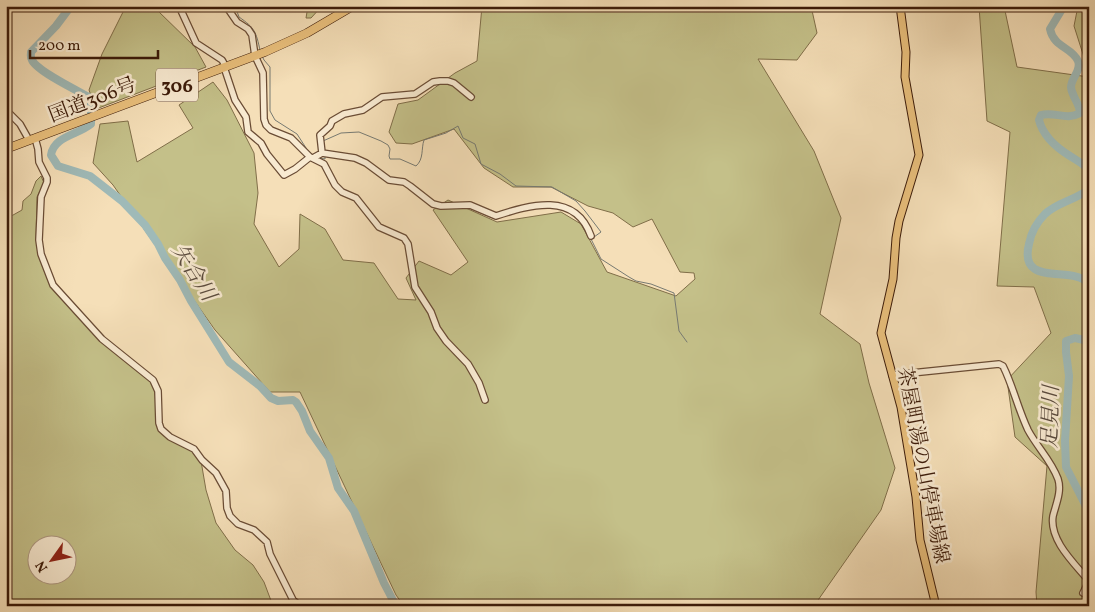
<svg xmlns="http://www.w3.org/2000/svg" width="1095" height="612" viewBox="0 0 1095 612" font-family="Vollkorn,'Noto Serif JP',serif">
	<rect width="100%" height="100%" fill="#f5dfb8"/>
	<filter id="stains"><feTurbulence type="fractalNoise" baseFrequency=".004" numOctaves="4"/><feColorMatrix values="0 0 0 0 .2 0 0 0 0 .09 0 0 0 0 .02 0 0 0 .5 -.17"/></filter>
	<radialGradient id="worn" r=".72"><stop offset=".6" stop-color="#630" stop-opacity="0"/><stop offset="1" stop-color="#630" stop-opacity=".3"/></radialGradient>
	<!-- green -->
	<path fill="#c4c089" stroke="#806e49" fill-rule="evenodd" d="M126,6H148L157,10L195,47L206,67L96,109L89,90L102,54Z
		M308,6H322L311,18H306Z
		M482,6H811L817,33L797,60L758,59L814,151L841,218L820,314L860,344L869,383L895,468L881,510L816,603L819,606H404L396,595L300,392H270L215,330L113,185L93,163L100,124L128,121L137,162L193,128L179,105L213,82L227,100L254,153L258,193L254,224L279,267L299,249L300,214L325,229L343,260L374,263L398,299L416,300L406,278L419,261L451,275L468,262L433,210L448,200L497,222L561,212L581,224L607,272L676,296L695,279L694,273L680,272L652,219L633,227L613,213L588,206L551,187H513L484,168L454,129L412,144L396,143L389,132L398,104L418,100L455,73L477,61Z
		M979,6H1004L1017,67L1089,77V606H1037L1036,592L1047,466L1015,437L1007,380L1051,333L1034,287L997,286L1010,132L987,121Z
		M1078,6H1089V73L1074,26Z
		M41,176L44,183L42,190L40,191L37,197L36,239L40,254L59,295L152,382L155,392L160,432L169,439L193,451L201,461L206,490L216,523L235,550L253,565L264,582L273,606H6V219L22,210L23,201L31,194L36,181ZM38,544H68V574H38Z"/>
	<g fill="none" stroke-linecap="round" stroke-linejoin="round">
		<!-- stream -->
		<path stroke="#777a72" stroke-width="1" d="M235,6L239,17C255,28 256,32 260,50
			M262,56L264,60L270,67V111L275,120L297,134L308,151L313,155
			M323,141L341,133L359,132L381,141L388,145L390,149L389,156L390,159H400L416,166C424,159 421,149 424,140L446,133L458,126L463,138L475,144L481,164L500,174L516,186L552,187L576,201L585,211L601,232L594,237
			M319,158L325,159V156
			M591,239L601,259L629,277L636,281L651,284L674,293L679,331L687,342"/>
		<!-- river -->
		<path stroke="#9fbab8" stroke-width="8" d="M71,6L56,26L31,52C31,56 30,56 32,60C37,71 76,90 89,97L91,101V124C78,135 54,136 51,155L58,166L90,176L122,201L145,225L158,244L165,258L180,280L191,301L229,362L260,386L271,398L278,401L293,400L296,402L302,411L310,431L329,458L338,488L354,511L384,583L396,606
			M1064,6L1050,29C1054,48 1072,47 1078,61C1082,70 1071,78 1071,87C1072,97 1080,104 1080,113C1066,121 1055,111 1041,115L1039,120C1043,136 1057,148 1070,156C1077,161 1084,163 1089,171
			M1089,189C1076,200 1058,202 1045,214C1037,222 1031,233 1029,244C1018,289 1074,264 1089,284
			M1089,341L1075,338L1066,341V352L1069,376L1065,441L1066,467L1089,512"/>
		<defs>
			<path id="minor" d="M179,6L196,43L222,60L226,67
				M226,6L237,22L248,29L252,35L255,56L263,73L264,119L266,125L271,130L291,138L310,157L324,164L335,185L342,192L356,198L379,227L404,238L408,244L415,287L431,312L437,328L446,341L468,364L479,383L485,400
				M224,67L235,100L246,117L248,132L261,143L267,154L284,175L295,169L310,157
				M6,110L20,124L29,140
				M35,138L38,149L39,162L47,178V182L41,197L39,240L41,254L53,285L102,339L153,380L158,391L159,423L161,429L170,437L194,449L202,460L216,473L226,491L227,508L230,516L238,524L254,530L267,542L270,554L293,600L300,606
				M322,153L320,135L330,126L332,121L344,114L363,110L382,97L415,94L433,82L440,81H448L454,83L471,97
				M313,158L322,153L355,158L366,163L389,180L404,182L410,186L433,204L441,206L470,205L496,216C530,205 575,191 591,236
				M892,375L999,364L1003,366C1013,386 1018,409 1028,430C1037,447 1051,460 1058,479C1062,491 1056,504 1053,516C1049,540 1074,563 1089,581
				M1083,593L1089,581"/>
			<path id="major" d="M900,6L906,52L905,77L919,155L899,221L896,238L893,279L881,333L901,407L916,497L920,540L936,606"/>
			<path id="highway" d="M6,149L265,52L307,33L353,6"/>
		</defs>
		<!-- minor casing -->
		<use href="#minor" stroke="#6a4c35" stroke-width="8"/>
		<!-- major casing -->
		<use href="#major" stroke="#3c1b09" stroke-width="9"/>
		<!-- highway casing -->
		<use href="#highway" stroke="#3c1b09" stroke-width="9"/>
		<!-- minor -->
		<use href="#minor" stroke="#f8ead1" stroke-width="5.5"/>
		<!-- major -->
		<use href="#major" stroke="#eac07c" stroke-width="7"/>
		<!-- highway -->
		<use href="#highway" stroke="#eac07c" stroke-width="8"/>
	</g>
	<g text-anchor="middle" stroke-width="5" stroke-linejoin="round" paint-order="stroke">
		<!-- shield labels -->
		<rect fill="#f8ead1" stroke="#745945" stroke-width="1" x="156" y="68.5" width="42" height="33" rx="4"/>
		<g font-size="19" font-weight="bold" fill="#3c1b09">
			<text x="177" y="92">306</text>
		</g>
		<!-- street labels -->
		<g font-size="20" fill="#3c1b09" stroke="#f8ead1">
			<text transform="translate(92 99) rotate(-21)" y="7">国道306号</text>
			<text transform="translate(924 465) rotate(79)" y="7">茶屋町湯の山停車場線</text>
		</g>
		<!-- water labels -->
		<g font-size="21" font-style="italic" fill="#5a4b3e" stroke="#f8ead1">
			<text transform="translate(194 272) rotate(58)" y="7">矢合川</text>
			<text transform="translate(1050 417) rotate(-88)" y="7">足見川</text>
		</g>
	</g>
	<!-- margin -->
	<rect width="1095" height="612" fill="none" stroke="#f5dfb8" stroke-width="25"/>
	<rect x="8" y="8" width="1080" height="597" fill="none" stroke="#3c1b09" stroke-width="2.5"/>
	<rect x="12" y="12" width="1070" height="587" fill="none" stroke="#3c1b09"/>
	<!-- north arrow -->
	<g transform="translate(52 560) rotate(237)"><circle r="24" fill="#f8ead1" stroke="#ad9781"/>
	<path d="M0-4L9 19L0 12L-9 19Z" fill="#8f2418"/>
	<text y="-8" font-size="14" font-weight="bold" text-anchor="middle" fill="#3c1b09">N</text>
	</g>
	<!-- scale -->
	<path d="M30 50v8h128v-8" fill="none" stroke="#3c1b09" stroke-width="2.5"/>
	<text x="38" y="50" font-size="15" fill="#3c1b09" stroke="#f8ead1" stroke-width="4" paint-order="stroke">200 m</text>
	<rect width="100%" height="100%" filter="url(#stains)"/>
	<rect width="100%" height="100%" fill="url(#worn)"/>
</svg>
